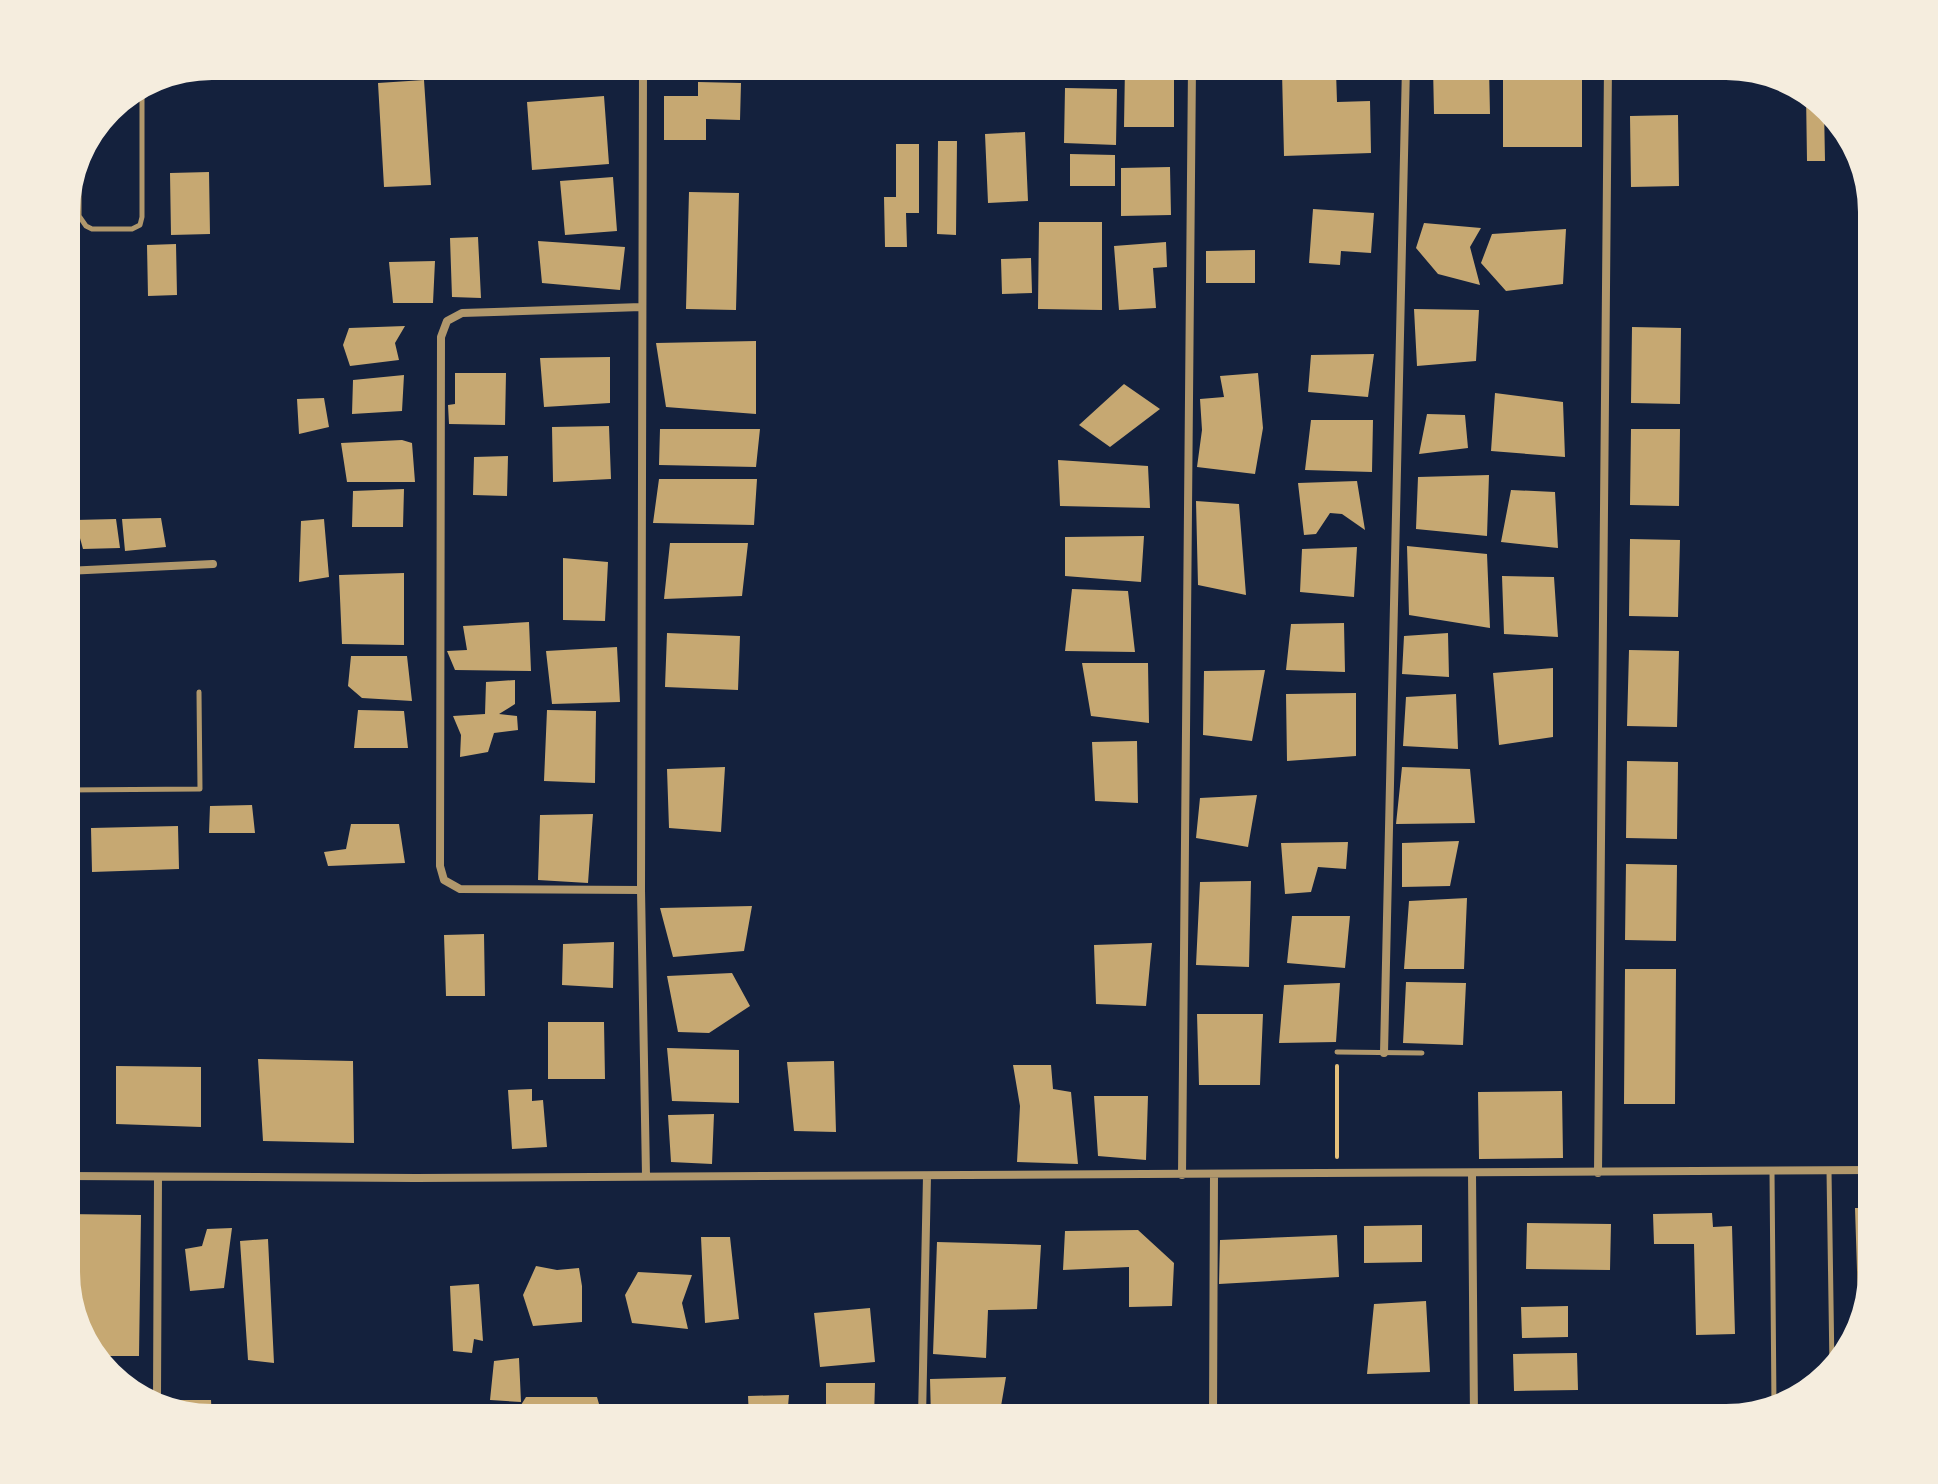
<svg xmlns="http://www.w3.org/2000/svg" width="1938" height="1484" viewBox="0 0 1938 1484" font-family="Roboto,sans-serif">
	<rect width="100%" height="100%" fill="#14213d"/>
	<!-- building -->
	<path fill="#c6a872" d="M1125,66H1174V127H1124Z
		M1503,66H1582V147H1503Z
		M1433,67H1489L1490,114H1434Z
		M1336,71L1337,102L1370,101L1371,153L1284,156L1282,72Z
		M424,80L431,185L384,187L378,83Z
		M698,82L741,83L740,120L706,119V140H664V96H698Z
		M1065,88L1117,89L1116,145L1064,143Z
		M1806,93L1815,97L1824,107L1825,161H1807Z
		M604,96L609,164L532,170L527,102Z
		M1678,115L1679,186L1631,187L1630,116Z
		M1025,132L1028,201L988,203L985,134Z
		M938,141H957L956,235L937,234Z
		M896,144H919V213H906L907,247H885L884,197H896Z
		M1070,154L1115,155V186H1070Z
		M1170,167L1171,215L1121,216V168Z
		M209,172L210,234L171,235L170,173Z
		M613,177L617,231L565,235L560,181Z
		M689,192L739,193L736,310L686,309Z
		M1313,209L1374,213L1371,253L1341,251L1340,265L1309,263Z
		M1039,222H1102V310L1038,309Z
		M1424,223L1481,228L1470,247L1480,285L1438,274L1416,248Z
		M1566,229L1563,284L1506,291L1481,263L1492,234Z
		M478,237L481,298L452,297L450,238Z
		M538,241L625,247L620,290L542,283Z
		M1166,242L1167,267L1153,268L1156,308L1119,310L1114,246Z
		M176,244L177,295L148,296L147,245Z
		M1255,250V283H1206V251Z
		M1031,258L1032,293L1002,294L1001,259Z
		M435,261L433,303H393L389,262Z
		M1414,309L1479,310L1476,361L1417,366Z
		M405,326L395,343L399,360L350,366L343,345L349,328Z
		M1632,327L1681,328L1680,404L1631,403Z
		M756,341V414L666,407L656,343Z
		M1374,354L1368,397L1308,392L1311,355Z
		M610,357V403L544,407L540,358Z
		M455,373H506L505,425L449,424L448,405L455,404Z
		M1258,373L1263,428L1255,474L1197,467L1202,430L1200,399L1224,397L1220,376Z
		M404,375L402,411L352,414L353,380Z
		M1124,384L1160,409L1110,447L1079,425Z
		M1495,393L1563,402L1565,457L1491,451Z
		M324,398L329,427L299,434L297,399Z
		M1427,414L1465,415L1468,448L1419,454Z
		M1311,420H1373L1372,472L1305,470Z
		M609,426L611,479L553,482L552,427Z
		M660,429H760L756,467L659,465Z
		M1631,429H1680L1679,506L1630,505Z
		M402,440L412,443L415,482H347L341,443Z
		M508,456L507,496L473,495L474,457Z
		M1058,460L1148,466L1150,508L1060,506Z
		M1489,475L1487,536L1416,529L1418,477Z
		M659,479H757L754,525L653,523Z
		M1357,481L1365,530L1342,514L1330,513L1316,534L1304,535L1298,483Z
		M404,489L403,527H352L353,491Z
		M1511,490L1555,492L1558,548L1501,542Z
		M1196,501L1239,504L1246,595L1198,585Z
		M161,518L166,547L125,551L122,519Z
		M116,519L120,548L83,549L75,520Z
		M324,519L329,577L299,582L301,521Z
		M1144,536L1141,582L1065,576V537Z
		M1630,539L1680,540L1678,617L1629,616Z
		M670,543H748L742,596L664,599Z
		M1407,546L1487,554L1490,628L1409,615Z
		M1357,547L1354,597L1300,592L1302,549Z
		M563,558L608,562L605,621L563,620Z
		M404,573V645L342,644L339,575Z
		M1502,576L1554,577L1558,637L1504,634Z
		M1072,589L1128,591L1135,652L1065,651Z
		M529,622L531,671L455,670L447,651L467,650L463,626Z
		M1344,623L1345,672L1286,670L1291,624Z
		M667,633L740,636L738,690L665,687Z
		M1448,633L1449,677L1402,674L1404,636Z
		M617,647L620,702L552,704L546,651Z
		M1629,650L1679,651L1677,727L1627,726Z
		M351,656H407L412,701L362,698L348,686Z
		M1082,663H1148L1149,723L1091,716Z
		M1553,668V737L1499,745L1493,673Z
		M1265,670L1252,741L1203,735L1204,671Z
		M515,680V704L499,714L517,716L518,730L494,733L488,752L460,757L461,735L453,716L485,714L486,682Z
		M1356,693V756L1287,761L1286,694Z
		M1456,694L1458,749L1403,746L1406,697Z
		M358,710L404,711L408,748H354Z
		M547,710L596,711L595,783L544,781Z
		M1137,741L1138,803L1095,801L1092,742Z
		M1627,761L1678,762L1677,839L1626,838Z
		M725,767L721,832L669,828L667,769Z
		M1402,767L1470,769L1475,823L1396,824Z
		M1257,795L1248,847L1196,838L1200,798Z
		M252,805L255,833H209L210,806Z
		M593,814L588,883L538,880L540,815Z
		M351,824H399L405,863L328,866L324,852L346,849Z
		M178,826L179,869L92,872L91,828Z
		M1459,841L1450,886L1402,887V843Z
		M1348,842L1346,869L1318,867L1311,892L1285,894L1281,843Z
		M1626,864L1677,865L1676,941L1625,940Z
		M1251,881L1249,967L1196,965L1200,882Z
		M1467,898L1464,969H1404L1409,901Z
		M752,906L744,951L673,957L660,908Z
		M1292,916H1350L1345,968L1287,963Z
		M484,934L485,996H446L444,935Z
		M614,942L613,988L562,985L563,944Z
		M1152,943L1146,1006L1096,1004L1094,945Z
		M1625,969H1676L1675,1104H1624Z
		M732,973L750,1006L709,1033L678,1032L667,976Z
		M1406,982L1466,983L1463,1045L1403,1043Z
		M1340,983L1336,1042L1279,1043L1284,985Z
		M1197,1014H1263L1260,1085H1199Z
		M548,1022H604L605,1079H548Z
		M667,1048L739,1050V1103L672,1101Z
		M258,1059L353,1061L354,1143L263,1141Z
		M834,1061L836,1132L794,1131L787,1062Z
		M1013,1065H1051L1053,1089L1071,1092L1078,1164L1017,1162L1020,1106Z
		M116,1066L201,1067V1127L116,1124Z
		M532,1089V1101L543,1100L547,1147L512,1149L508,1090Z
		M1562,1091L1563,1158L1479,1159L1478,1092Z
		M1094,1096H1148L1146,1160L1098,1156Z
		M714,1114L712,1164L671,1162L668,1115Z
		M1855,1208H1872V1272L1862,1301H1858Z
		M1712,1213L1713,1227L1732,1226L1735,1334L1696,1335L1694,1244H1654L1653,1214Z
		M66,1214L141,1215L139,1356H97L81,1337L66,1281Z
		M1527,1223L1611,1224L1610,1270L1526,1269Z
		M1422,1225V1262L1364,1263V1226Z
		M232,1228L224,1288L190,1291L185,1249L202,1246L207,1229Z
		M1138,1230L1174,1263L1172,1306L1129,1307V1267L1063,1270L1065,1231Z
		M1337,1235L1339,1277L1219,1284L1220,1240Z
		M701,1237H730L739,1319L705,1323Z
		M268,1239L274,1363L248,1360L240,1241Z
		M937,1242L1041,1245L1037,1309L988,1310L986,1358L933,1354Z
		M536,1266L557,1270L579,1268L582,1286V1322L533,1326L523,1295Z
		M638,1272L692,1275L682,1303L688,1329L632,1323L625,1295Z
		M479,1284L483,1341L474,1339L472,1353L453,1351L450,1286Z
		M1426,1301L1430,1372L1367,1374L1374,1304Z
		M1568,1306V1337L1522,1338L1521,1307Z
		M870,1308L875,1362L820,1367L814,1313Z
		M1577,1353L1578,1390L1514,1391L1513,1354Z
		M519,1358L521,1402L490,1400L494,1361Z
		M1006,1377L999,1418H931L930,1379Z
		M826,1383H875L874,1418H826Z
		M789,1395L787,1418H749L748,1396Z
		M526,1397H597L603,1418H515L516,1413Z
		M170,1400H211L212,1418L170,1404Z
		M1553,1410V1418H1510V1412Z"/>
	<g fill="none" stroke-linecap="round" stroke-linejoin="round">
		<!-- path -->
		<path stroke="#e5c07b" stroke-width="4" d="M1337,1157V1066"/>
		<!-- service -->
		<path stroke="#b1986c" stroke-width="5" d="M79,155V216L86,226L92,229H132L140,225L142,217V93
			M66,790L200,789L199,692
			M1337,1052L1422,1053
			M1829,1170L1832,1368
			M1772,1171L1774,1407"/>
		<!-- minor -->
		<path stroke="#b1986c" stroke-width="8" d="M643,66L641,890L646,1176
			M641,307L462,313L447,321L441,337L440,866L444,880L460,889L641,890
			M66,571L213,564
			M66,828L72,1176
			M1384,1053L1406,66
			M1472,1173L1474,1418
			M1598,1173L1608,66
			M1182,1175L1192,66
			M66,1176L416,1178L1872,1170
			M157,1399L158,1177
			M922,1418L927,1176
			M1213,1418L1214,1174"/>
	</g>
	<!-- crop -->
	<path d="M0 0H1938V1484H0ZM212 80H1726A132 132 0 0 1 1858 212V1272A132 132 0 0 1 1726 1404H212A132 132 0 0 1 80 1272V212A132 132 0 0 1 212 80Z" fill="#f5edde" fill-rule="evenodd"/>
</svg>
